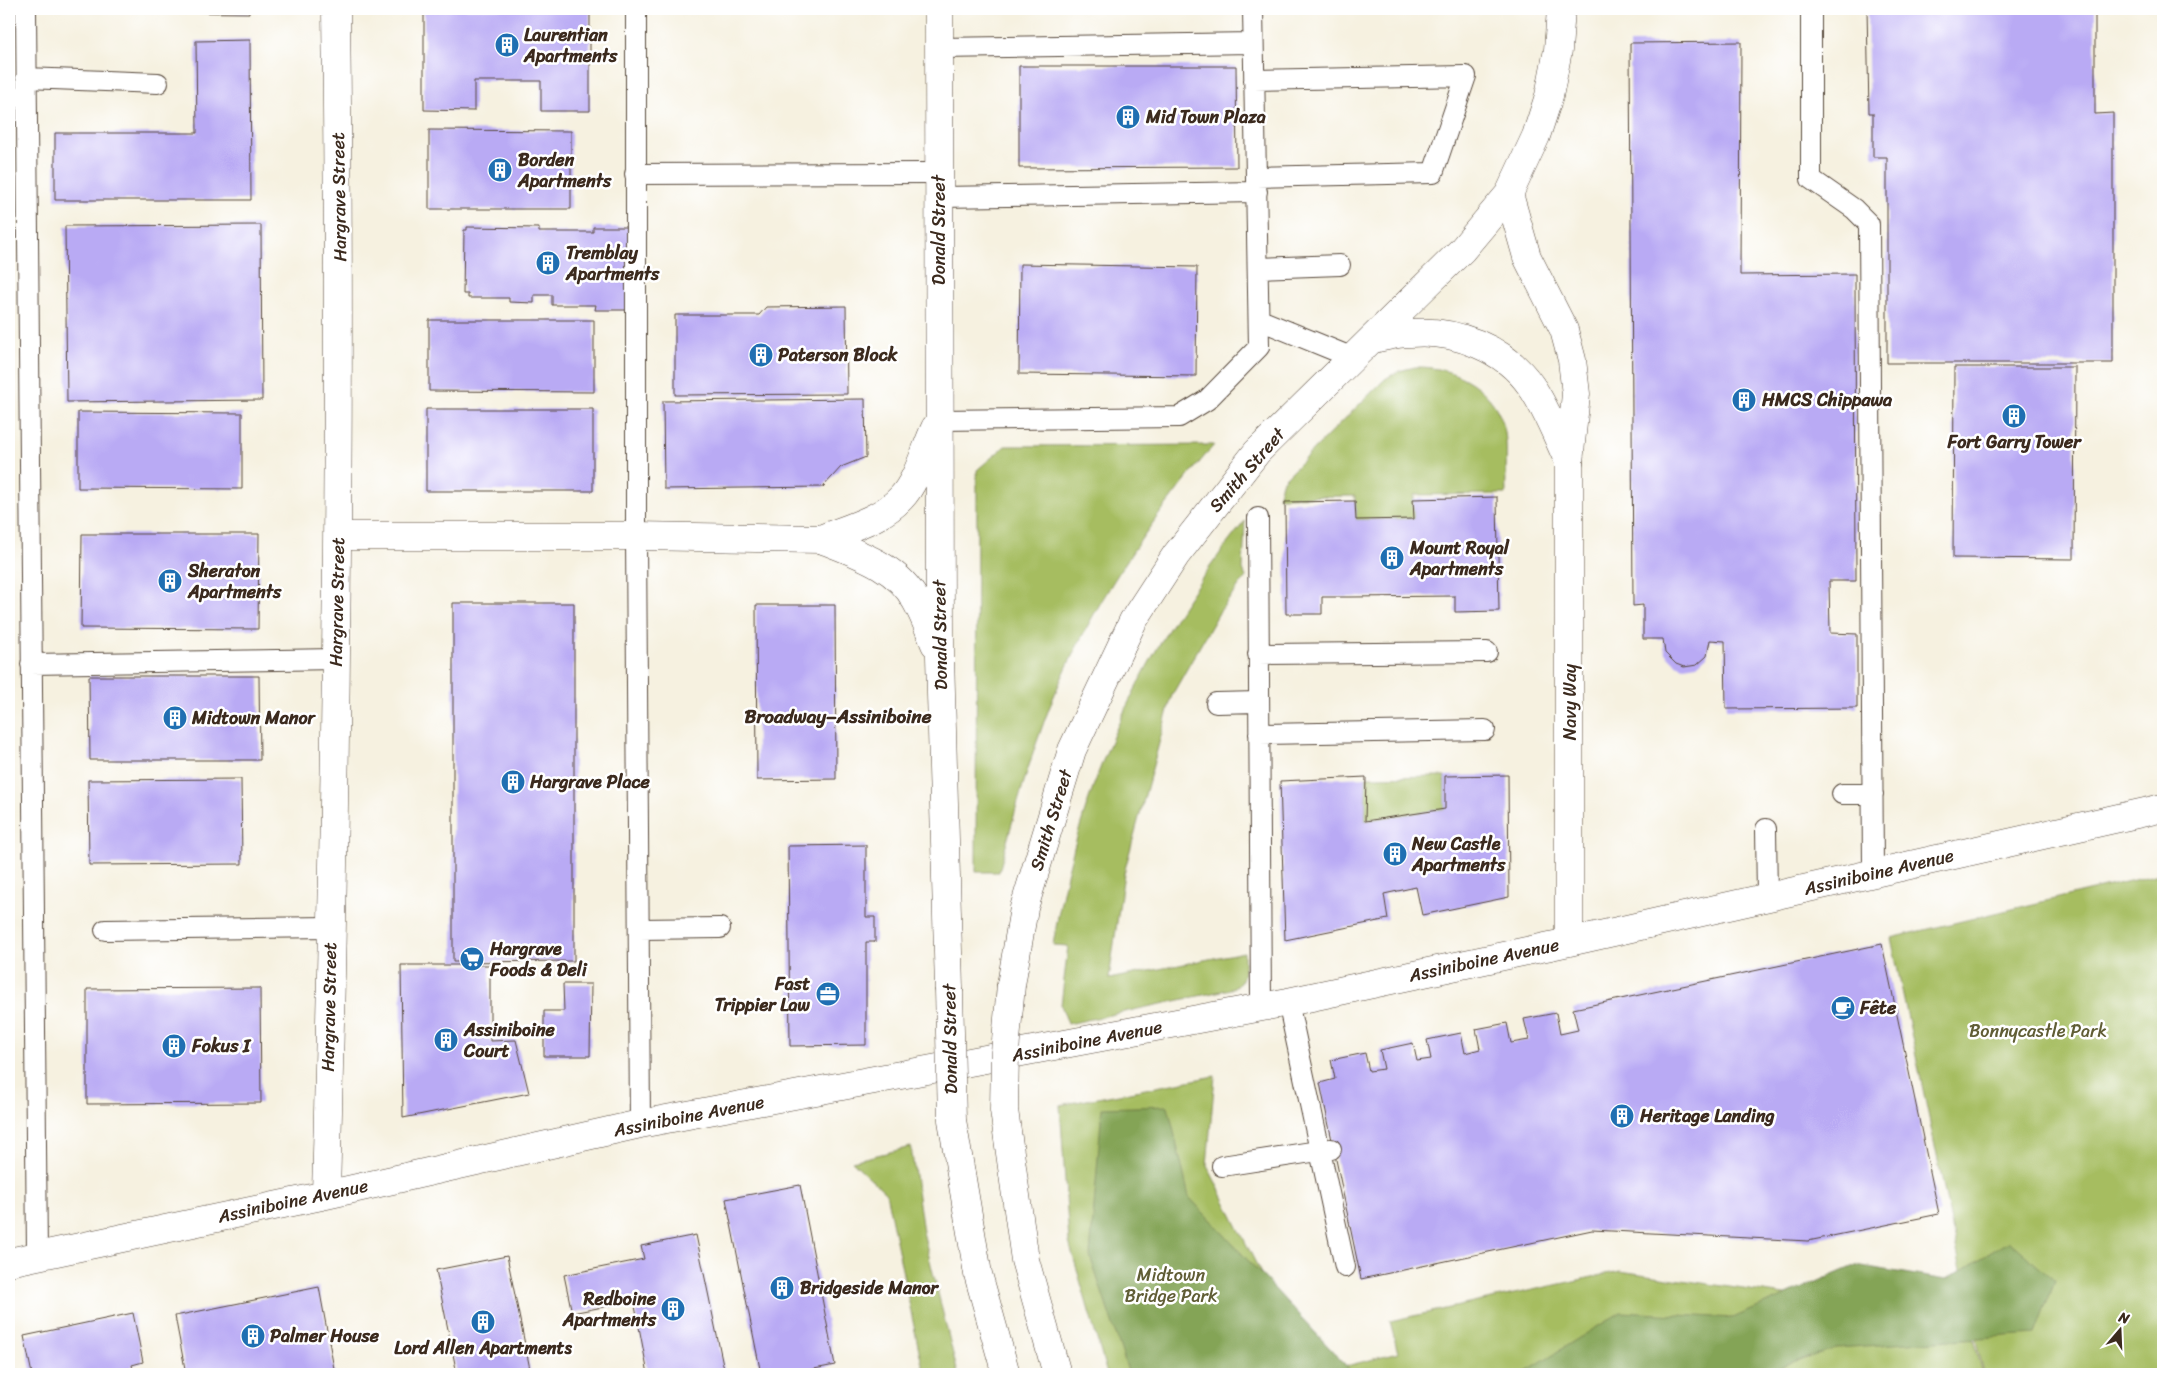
<svg xmlns="http://www.w3.org/2000/svg" width="2172" height="1383" viewBox="0 0 2172 1383" font-family="Sriracha,sans-serif">
	<rect width="100%" height="100%" fill="#fff"/>
	<filter id="ink" filterUnits="userSpaceOnUse"><feTurbulence type="fractalNoise" baseFrequency=".02" numOctaves="2"/><feDisplacementMap in="SourceGraphic" scale="10" xChannelSelector="R" yChannelSelector="G"/><feConvolveMatrix kernelMatrix="1 2 1 2 8 2 1 2 1" color-interpolation-filters="sRGB"/></filter>
	<filter id="wash" filterUnits="userSpaceOnUse"><feTurbulence type="fractalNoise" baseFrequency=".0096" numOctaves="4" result="noise"/><feDisplacementMap in="SourceGraphic" scale="20" xChannelSelector="R" yChannelSelector="G"/><feGaussianBlur stdDeviation="1.12" result="paint"/><feColorMatrix in="noise" values="0 0 0 0 0 0 0 0 0 0 0 0 0 0 0 0 0 1.4 0 .05"/><feComposite in="paint" operator="in"/></filter>
	<g filter="url(#wash)">
		<rect width="100%" height="100%" fill="#f6f1e0"/>
		<!-- green -->
		<path fill="#a6bd61" stroke="#707440" d="M1415,367C1455,366 1497,389 1505,432C1508,451 1505,474 1506,494L1414,495V519L1356,520L1355,496L1278,497L1283,480L1385,379L1399,371Z
			M1214,445C1149,522 1090,607 1052,701C1030,756 1014,814 999,872H976L977,470L1005,446Z
			M1245,521L1243,570L1246,577L1220,611L1172,695L1124,873L1109,979L1244,952C1244,968 1247,983 1231,989L1068,1024L1061,1005L1068,946L1053,945C1079,783 1142,649 1245,521Z
			M1445,776V809L1365,821L1366,777Z
			M2163,873V1374H1983L1891,938Z
			M1215,1076L1207,1165L1311,1374H1107L1069,1242L1060,1105Z
			M911,1147L923,1232L958,1374H924L886,1193L852,1161Z
			M1620,1271L1969,1322L1982,1374H1314L1398,1353L1390,1321Z"/>
		<!-- forest -->
		<path fill="#84a457" stroke="#60673a" d="M1168,1106L1189,1197L1354,1374H1129L1090,1256L1102,1108Z
			M2009,1241L2055,1281L2035,1334L1836,1348L1761,1374H1521L1621,1312L1733,1318L1856,1265L1946,1280Z"/>
		<g id="blocks">
			<!-- building -->
			<path fill="#b9aaf4" d="M143,9H249V13L143,12Z
				M424,9H590V111H541V81H474V111L424,110Z
				M1867,9H2095V114L2113,113V363H1887V157H1873V113H1869Z
				M250,40L251,200H55V133H197L196,41Z
				M1741,42L1740,275L1855,274L1856,581H1829L1830,633L1857,634V708L1726,709L1725,641L1710,640L1707,656L1697,665L1684,667L1676,664L1665,653L1663,639H1643V605L1633,606L1630,43Z
				M1019,66H1236L1237,167L1019,168Z
				M429,130L571,131V209H429Z
				M261,225L262,400L67,402L65,226Z
				M467,227L539,228V232H593V227H632V310H595L596,305H552V295H534V303L509,302V298H468V294H463L464,230H467Z
				M1020,264L1197,267L1196,376L1019,374Z
				M846,306L847,394L675,395V315H759L766,307Z
				M429,320H594V392L429,391Z
				M1954,367H2075L2074,559L1953,558Z
				M865,399L866,457L841,467L823,487L664,489L663,401Z
				M426,409H593V491H426Z
				M78,412L242,413V489L78,488Z
				M1497,497L1499,611L1455,612V596L1351,597H1322V614H1286L1285,502L1355,501L1356,520L1414,519L1413,499Z
				M82,534H259L258,629L81,628Z
				M453,603H574V961L453,962Z
				M756,605H835L836,779L757,780Z
				M89,676H259L260,760H90Z
				M1508,775L1509,897L1422,915L1416,887L1384,894L1388,919L1285,940L1280,781L1366,777L1365,821L1445,809V776Z
				M241,779L242,864L89,865L88,780Z
				M866,845V917H875V942H866V1045L790,1046L788,846Z
				M1882,944L1939,1214L1808,1241L1592,1230L1361,1279L1320,1083L1335,1079L1331,1060L1365,1053L1369,1071L1384,1069L1380,1050L1413,1043L1417,1061L1431,1059L1427,1040L1461,1033L1465,1053L1480,1049L1476,1029L1507,1023L1511,1043L1529,1040L1524,1019L1556,1013L1560,1034L1578,1030L1573,1009Z
				M401,965H490V1041L516,1040L529,1093L403,1118Z
				M563,984H591L590,1056H544V1011H564Z
				M260,988L261,1103L87,1104V989Z
				M800,1185L835,1365L788,1374H761L726,1199Z
				M696,1235L725,1374H648L634,1301L572,1313L564,1275L644,1259L641,1246Z
				M507,1256L531,1374H457L436,1270Z
				M319,1287L335,1374H186L175,1316Z
				M133,1313L143,1362L132,1365L134,1374H32L24,1336Z"/>
		</g>
	</g>
	<g filter="url(#ink)">
		<use href="#blocks" fill-opacity="0" stroke="#57483b" stroke-width="1"/>
		<g fill="none" stroke-linecap="round" stroke-linejoin="round">
			<defs>
				<path id="service" d="M26,9L37,1256
					M636,9V536L640,1124
					M1811,9V179L1854,209L1869,224L1873,873
					M939,48L1253,43
					M26,78L158,83
					M1254,80L1466,76L1433,173L1257,177
					M635,174L939,173
					M939,197L1257,192
					M1259,268L1340,265
					M1260,320L1353,358
					M938,420L1179,417L1207,400L1259,347L1253,9
					M1258,518L1261,1008
					M1258,654L1487,652
					M31,664L336,659
					M1216,703L1259,702
					M1259,734L1485,730
					M1842,794H1873
					M1766,829L1767,897
					M639,929L720,928
					M105,930L331,927
					M1288,1002L1345,1267
					M1222,1166L1331,1149"/>
				<path id="minor" d="M1569,462V942
					M338,536H636L821,539
					M326,1195C336,800 341,404 336,9
					M9,1262L326,1195L640,1124L1288,1002L1569,942L2163,808"/>
				<path id="primary" d="M939,9L940,656L949,989
					M1509,194L1527,257L1564,330L1572,360L1576,394L1569,462
					M1372,339C1384,337 1397,333 1410,333C1454,329 1505,348 1531,386C1547,409 1557,437 1569,462
					M821,539C847,528 881,520 901,498C917,482 925,449 935,428
					M821,539C856,553 898,566 916,601C924,615 929,630 935,644
					M1011,985L1024,908L1072,750L1133,621L1176,555L1257,452L1462,250L1509,194L1536,136L1549,96L1558,50L1561,9"/>
			</defs>
			<!-- service casing -->
			<use href="#service" stroke="#57483b" stroke-width="22"/>
			<!-- minor casing -->
			<use href="#minor" stroke="#57483b" stroke-width="29"/>
			<!-- primary casing -->
			<use href="#primary" stroke="#57483b" stroke-width="29"/>
			<!-- service -->
			<use href="#service" stroke="#fff" stroke-width="20"/>
			<!-- minor -->
			<use href="#minor" stroke="#fff" stroke-width="28"/>
			<!-- primary -->
			<use href="#primary" stroke="#fff" stroke-width="28"/>
			<defs>
				<path id="primary-bridge" d="M1011,985L1005,1052L1004,1110L1025,1260L1057,1374
					M949,989L952,1120L978,1274L1006,1374"/>
			</defs>
			<!-- primary-bridge casing -->
			<use href="#primary-bridge" stroke="#57483b" stroke-width="29" stroke-linecap="butt"/>
			<!-- primary-bridge -->
			<use href="#primary-bridge" stroke="#fff" stroke-width="28"/>
		</g>
	</g>
	<!-- icons -->
	<defs>
		<symbol id="building-disc" viewBox="-11 -11 22 22"><circle r="9.5" fill="#1f6fb2" stroke="#fff"/><path d="M-4-6H4V6H1V3H-1V6H-4ZM-2.5-4.3h1.7v1.8h-1.7ZM.8-4.3h1.7v1.8H.8ZM-2.5-1h1.7V.8h-1.7ZM.8-1h1.7V.8H.8Z" fill="#fff"/></symbol>
		<symbol id="supermarket-disc" viewBox="-11 -11 22 22"><circle r="9.5" fill="#1f6fb2" stroke="#fff"/><path d="M-6-5.5h2.5l.6 2H6L4.5 2H-2.5L-4.4-4H-6ZM-1.5 3.2a1.3 1.3 0 1 0 .1 0ZM3 3.2a1.3 1.3 0 1 0 .1 0Z" fill="#fff"/></symbol>
		<symbol id="office-disc" viewBox="-11 -11 22 22"><circle r="9.5" fill="#1f6fb2" stroke="#fff"/><path d="M-6-3h4V-5.5h4V-3h4V5H-6ZM-1-4.5V-3h2v-1.5ZM-6 0V1H6V0Z" fill="#fff"/></symbol>
		<symbol id="cafe-disc" viewBox="-11 -11 22 22"><circle r="9.5" fill="#1f6fb2" stroke="#fff"/><path d="M-5.5-4.5H6V0H3Q3 3.5 0 3.5H-2.5Q-5.5 3.5-5.5 0ZM3-3.2v2h1.7v-2ZM-6 4.5H4V6H-6Z" fill="#fff"/></symbol>
	</defs>
	<g fill-rule="evenodd">
		<use href="#building-disc" x="493" y="31" width="28" height="28"/>
		<use href="#building-disc" x="1114" y="103" width="28" height="28"/>
		<use href="#building-disc" x="486" y="156" width="28" height="28"/>
		<use href="#building-disc" x="534" y="249" width="28" height="28"/>
		<use href="#building-disc" x="747" y="341" width="28" height="28"/>
		<use href="#building-disc" x="1730" y="386" width="28" height="28"/>
		<use href="#building-disc" x="2000" y="402" width="28" height="28"/>
		<use href="#building-disc" x="1378" y="544" width="28" height="28"/>
		<use href="#building-disc" x="156" y="567" width="28" height="28"/>
		<use href="#building-disc" x="161" y="704" width="28" height="28"/>
		<use href="#building-disc" x="499" y="768" width="28" height="28"/>
		<use href="#building-disc" x="1381" y="840" width="28" height="28"/>
		<use href="#supermarket-disc" x="458" y="945" width="28" height="28"/>
		<use href="#office-disc" x="814" y="980" width="28" height="28"/>
		<use href="#cafe-disc" x="1829" y="994" width="28" height="28"/>
		<use href="#building-disc" x="432" y="1026" width="28" height="28"/>
		<use href="#building-disc" x="160" y="1032" width="28" height="28"/>
		<use href="#building-disc" x="1608" y="1102" width="28" height="28"/>
		<use href="#building-disc" x="768" y="1274" width="28" height="28"/>
		<use href="#building-disc" x="659" y="1295" width="28" height="28"/>
		<use href="#building-disc" x="469" y="1308" width="28" height="28"/>
		<use href="#building-disc" x="239" y="1322" width="28" height="28"/>
	</g>
	<g text-anchor="middle" stroke-width="5" stroke-linejoin="round" paint-order="stroke">
		<!-- poi labels -->
		<g font-size="18" font-weight="bold" fill="#3b2a1e" stroke="#fff" text-anchor="start">
			<text x="524" y="41">Laurentian<tspan x="524" dy="21">Apartments</tspan></text>
			<text x="1146" y="123">Mid Town Plaza</text>
			<text x="518" y="166">Borden<tspan x="518" dy="21">Apartments</tspan></text>
			<text x="566" y="259">Tremblay<tspan x="566" dy="21">Apartments</tspan></text>
			<text x="778" y="361">Paterson Block</text>
			<text x="1762" y="406">HMCS Chippawa</text>
			<text x="2014" y="448" text-anchor="middle">Fort Garry Tower</text>
			<text x="1410" y="554">Mount Royal<tspan x="1410" dy="21">Apartments</tspan></text>
			<text x="188" y="577">Sheraton<tspan x="188" dy="21">Apartments</tspan></text>
			<text x="192" y="724">Midtown Manor</text>
			<text x="530" y="788">Hargrave Place</text>
			<text x="1412" y="850">New Castle<tspan x="1412" dy="21">Apartments</tspan></text>
			<text x="490" y="955">Hargrave<tspan x="490" dy="21">Foods &amp; Deli</tspan></text>
			<text x="810" y="990" text-anchor="end">Fast<tspan x="810" dy="21">Trippier Law</tspan></text>
			<text x="1860" y="1014">Fête</text>
			<text x="464" y="1036">Assiniboine<tspan x="464" dy="21">Court</tspan></text>
			<text x="192" y="1052">Fokus I</text>
			<text x="1640" y="1122">Heritage Landing</text>
			<text x="800" y="1294">Bridgeside Manor</text>
			<text x="656" y="1305" text-anchor="end">Redboine<tspan x="656" dy="21">Apartments</tspan></text>
			<text x="270" y="1342">Palmer House</text>
			<text x="483" y="1354" text-anchor="middle">Lord Allen Apartments</text>
		</g>
		<!-- street labels -->
		<g font-size="18" fill="#3b2a1e" stroke="#fff">
			<text transform="translate(339 197) rotate(-91)" y="6">Hargrave Street</text>
			<text transform="translate(939 230) rotate(-90)" y="6">Donald Street</text>
			<text transform="translate(1247 470) rotate(-49)" y="6">Smith Street</text>
			<text transform="translate(337 602) rotate(-89)" y="6">Hargrave Street</text>
			<text transform="translate(940 635) rotate(-91)" y="6">Donald Street</text>
			<text transform="translate(1570 702) rotate(-90)" y="6">Navy Way</text>
			<text transform="translate(1051 820) rotate(-73)" y="6">Smith Street</text>
			<text transform="translate(1879 872) rotate(-13)" y="6">Assiniboine Avenue</text>
			<text transform="translate(1484 960) rotate(-12)" y="6">Assiniboine Avenue</text>
			<text transform="translate(329 1007) rotate(-89)" y="6">Hargrave Street</text>
			<text transform="translate(950 1039) rotate(-91)" y="6">Donald Street</text>
			<text transform="translate(1087 1041) rotate(-11)" y="6">Assiniboine Avenue</text>
			<text transform="translate(689 1116) rotate(-11)" y="6">Assiniboine Avenue</text>
			<text transform="translate(293 1201) rotate(-12)" y="6">Assiniboine Avenue</text>
		</g>
		<!-- park labels -->
		<g font-size="18" fill="#605d35" stroke="#fff">
			<text x="2038" y="1037">Bonnycastle Park</text>
			<text x="1171" y="1281">Midtown<tspan x="1171" dy="21">Bridge Park</tspan></text>
		</g>
		<!-- neighbourhood labels -->
		<g font-size="19" font-weight="bold" fill="#3b2a1e" stroke="#fff">
			<text x="838" y="723">Broadway–Assiniboine</text>
		</g>
	</g>
	<!-- margin -->
	<rect width="2172" height="1383" fill="none" stroke="#fff" stroke-width="30"/>
	<!-- north arrow -->
	<g transform="translate(2120 1330) rotate(19)" stroke="#ffffff" stroke-width="4" paint-order="stroke">
	<path d="M0-4L9 19L0 12L-9 19Z" fill="#3b2a1e"/>
	<text y="-8" font-size="14" font-weight="bold" text-anchor="middle" fill="#3b2a1e">N</text>
	</g>
</svg>
